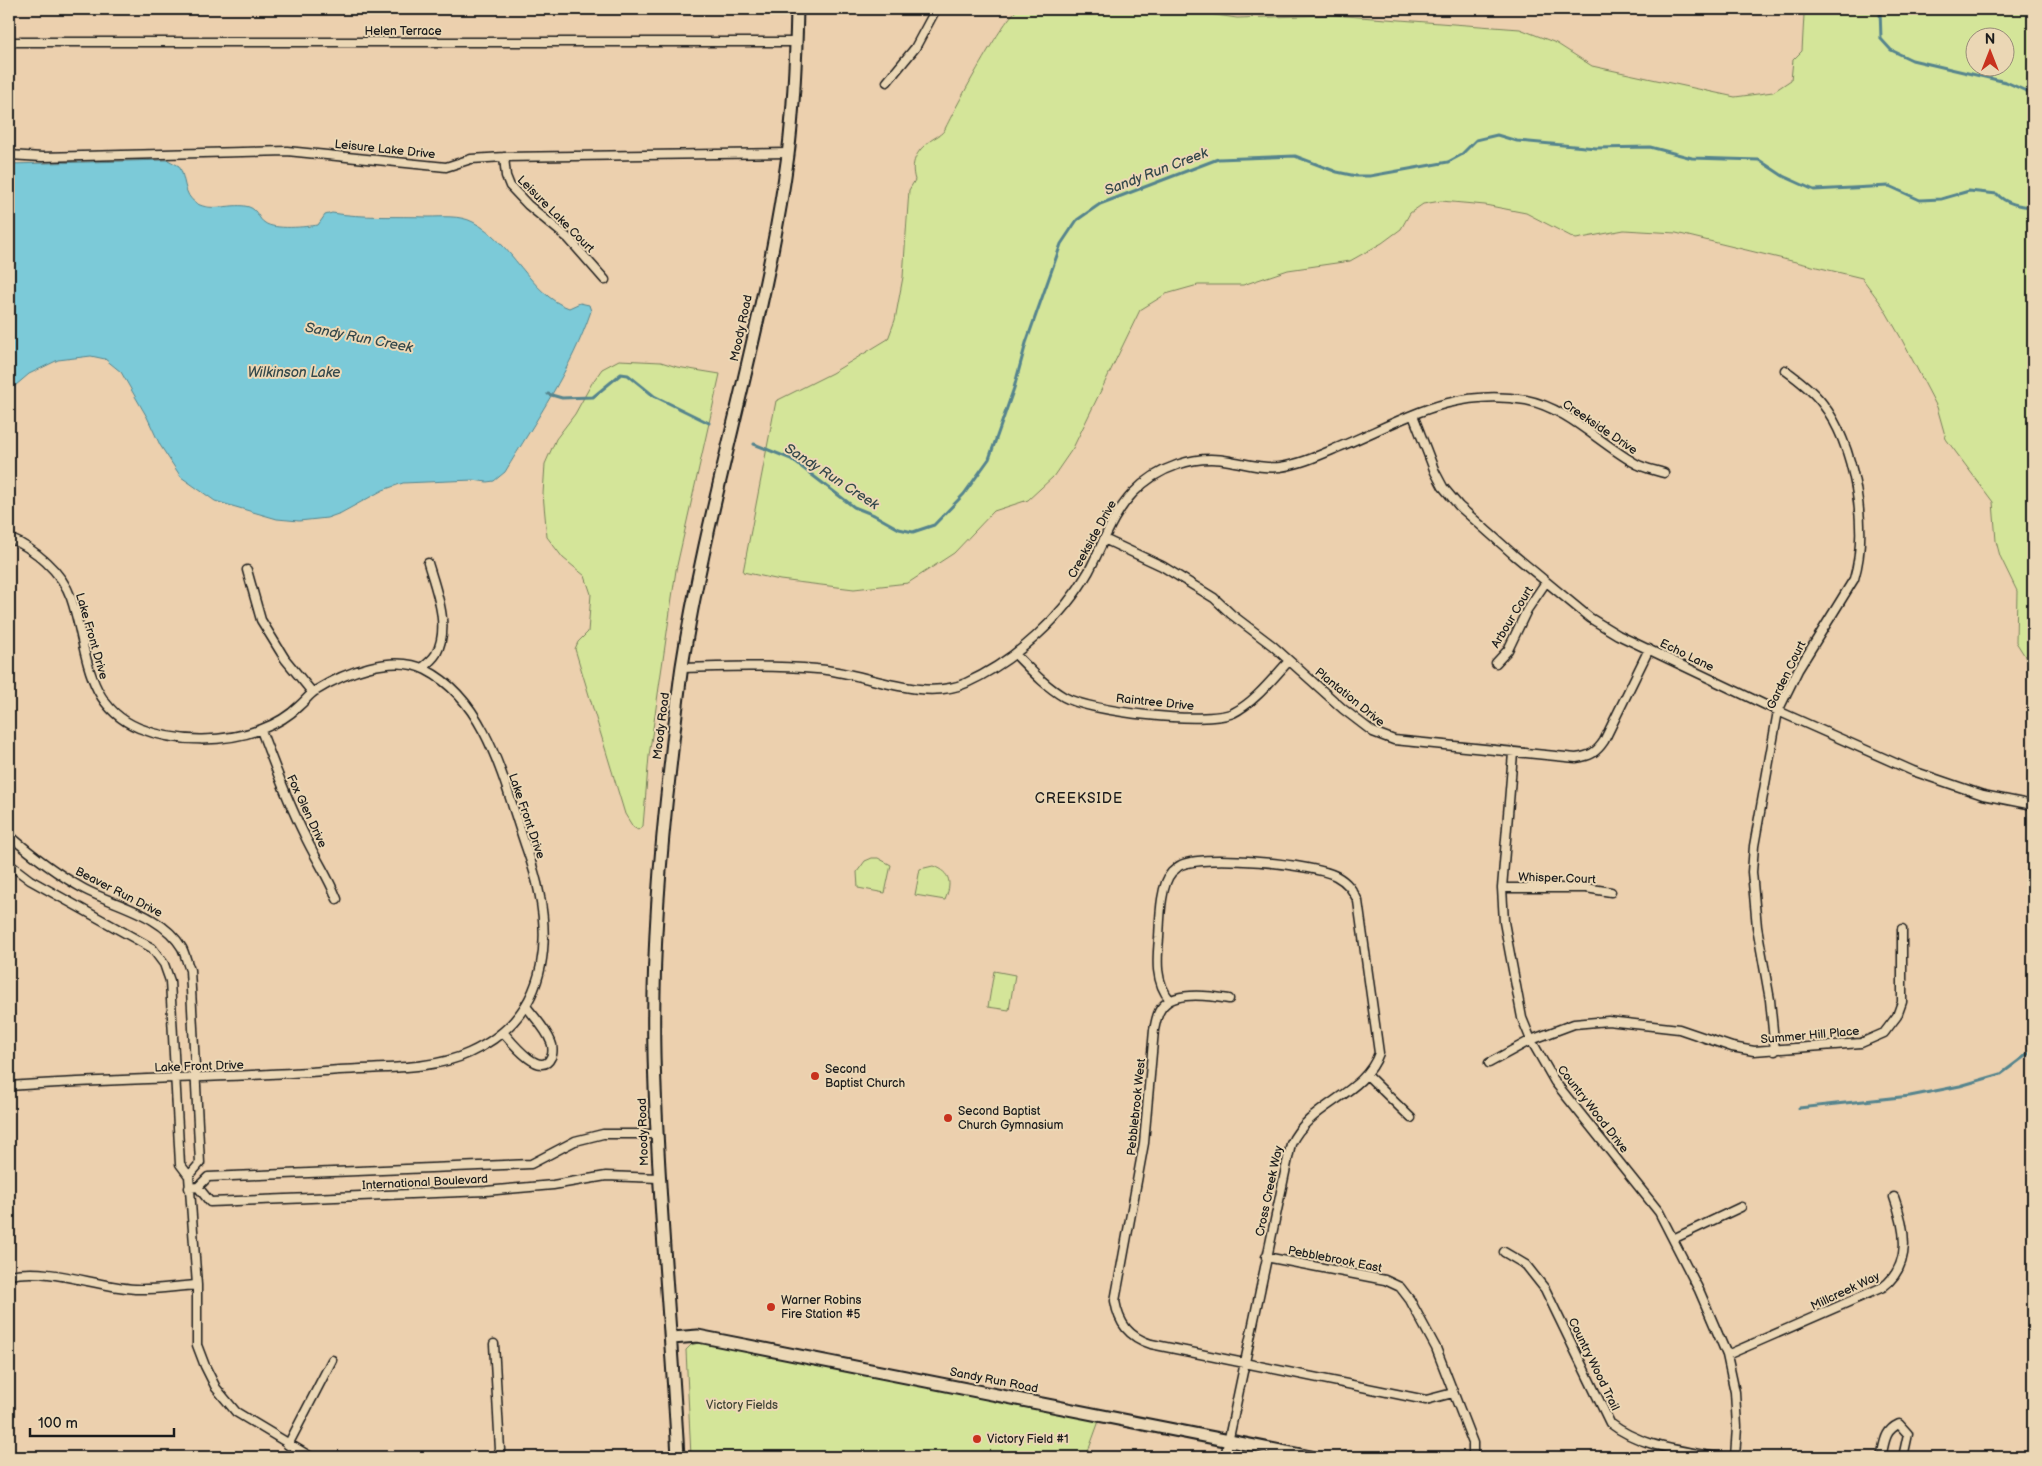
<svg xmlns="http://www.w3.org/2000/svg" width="2042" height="1466" viewBox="0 0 2042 1466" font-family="'Balsamiq Sans',sans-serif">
	<rect width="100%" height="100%" fill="#ecd0ae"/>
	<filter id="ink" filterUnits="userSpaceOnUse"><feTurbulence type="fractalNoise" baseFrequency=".02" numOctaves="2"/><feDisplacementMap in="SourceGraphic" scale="10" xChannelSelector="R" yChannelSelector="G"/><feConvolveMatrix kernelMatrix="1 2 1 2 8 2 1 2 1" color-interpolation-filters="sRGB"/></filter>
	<g filter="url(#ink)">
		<!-- green -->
		<path fill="#d4e599" stroke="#78805a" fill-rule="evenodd" d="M1019,9H1174L1237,18L1333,15L1520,29L1556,43L1592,66L1735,97L1773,92L1791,80L1793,60L1802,51L1804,15L1811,9H2033V669L2016,642L2017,591L2000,556L1996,541L1993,502L1946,439L1937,407L1901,338L1882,305L1862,278L1676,233L1624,230L1576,239L1526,213L1485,205L1441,201L1423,204L1410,213L1401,229L1382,243L1350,261L1288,270L1243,285H1198L1166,294L1140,310L1073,448L1053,477L1028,500L994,511L954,553L908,583L854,589L780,580L743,572L776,401L832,373L888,339L895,320L903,277L909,190L915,180C910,163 916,151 930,141C935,137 942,135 945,129C954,110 1005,14 1019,9ZM1974,38H2004V68H1974Z
			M619,360L661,362L677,367L720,374L676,570L649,756L643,826L638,830L633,827L625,814L575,649L578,642L588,632L591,594L585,576L563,558L547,537L543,494L545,464L556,439L575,414L592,383L602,369Z
			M872,858H878L891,865L885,893L858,888L857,872L865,861Z
			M933,866C951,873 952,883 945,900L915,895L920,869Z
			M994,971L1015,975L1009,1010L988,1007Z
			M702,1342L1099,1421L1086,1457H691L686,1350L691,1345Z"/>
		<!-- water -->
		<path fill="#7bcad8" stroke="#55848d" d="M168,160L179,166C186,178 183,195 196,203C212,213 233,202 249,207C258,210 258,219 265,223C274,230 306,227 318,225L325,215L332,213C363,218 396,216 428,217C442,217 460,215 473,222C512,241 530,295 569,308L580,303L589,305L591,311C572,368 536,420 505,472L494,481L487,482L473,480L403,483L383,490L341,513L327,518L299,521L277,519L215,501L181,477L160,445L147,417L121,372L105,359L91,356L58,360L29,374L9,391V164Z"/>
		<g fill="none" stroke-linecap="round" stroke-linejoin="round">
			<!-- stream -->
			<path stroke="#55848d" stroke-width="3" d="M1880,9L1881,39L1891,50L1912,60L2006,82L2033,94
				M548,394L562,398L593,397L621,374L628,375L654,396L709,423
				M754,444L791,459L854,507L874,515L899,529L913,532L934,525L964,494L989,459L1014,388L1026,343L1061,244L1077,220L1100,204L1218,159L1295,156L1337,172L1356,176H1370L1448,162L1461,155L1476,140L1497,135L1517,141L1596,148L1650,147L1692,158L1759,160L1783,176L1814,190L1889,186L1920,200L1941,199L1969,191L1997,194C2006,204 2020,206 2033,207
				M1799,1108L1910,1096L1960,1086L2001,1074L2033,1050"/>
			<defs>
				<path id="street" d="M9,42H797
					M887,82L915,48L936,9
					M9,155L42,157L287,151L446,167L471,159L504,157L788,153
					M504,157L506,176L510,186L528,205L569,239L605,280
					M1413,415L1435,472L1443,487L1459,506L1514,555L1590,618L1618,635L1778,711L1913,771L1983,795L2033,805
					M9,538C34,548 62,572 71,598C88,646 83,705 139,728C176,743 225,743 262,729C275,724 289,716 299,706C305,701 309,695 315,691C344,673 393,653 426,670C489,702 505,788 527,850C555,928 555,1014 469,1053C430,1071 381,1067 339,1070C229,1078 119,1078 9,1086
					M1104,539L1162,566L1214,598L1231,614L1273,646L1343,709L1373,732L1394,740L1576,758C1590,756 1596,753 1604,741L1649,649
					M247,570L261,620L285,659L312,692
					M1015,654C1030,669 1045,686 1064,697C1091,712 1205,725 1233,713C1255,702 1273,678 1289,661
					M1496,663L1508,650L1527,610L1546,582
					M422,668C427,664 433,659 436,654C451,627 436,590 428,563
					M682,668C727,666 772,665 817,669C863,672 922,703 966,683C1015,661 1063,617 1089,571C1103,544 1112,515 1133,493C1158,467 1195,454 1230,461C1247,464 1264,469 1280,467C1301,464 1320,455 1339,447C1404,420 1453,387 1526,400C1567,408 1598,442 1633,462C1642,468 1654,470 1664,473
					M261,730C274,765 287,800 304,834C314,856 328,876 337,899
					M1513,753L1502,888L1504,922L1522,1018L1531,1040L1555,1082L1659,1212L1699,1290L1727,1355L1735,1392L1737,1427L1735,1457
					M9,835C32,855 57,874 84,889C116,906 162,914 182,948C185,954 187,963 190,970L200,1163L189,1176
					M9,864L30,880L152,948L164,964L170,981L180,1164L189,1176L197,1285V1345L205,1366L216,1388L236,1412L311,1457
					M1502,888H1586L1611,892
					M1229,999C1212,996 1177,991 1164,1005C1157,1011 1156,1022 1154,1030L1144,1143L1115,1301C1119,1324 1129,1337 1151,1344L1426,1400L1453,1393
					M1170,1000C1155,982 1157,960 1159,938C1160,921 1160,885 1172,872C1175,870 1178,866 1181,865C1205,854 1313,864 1336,876C1347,882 1352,889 1358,901L1379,1053C1365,1095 1309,1104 1291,1144L1225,1457
					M503,1032C510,1040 541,1080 551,1057C553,1054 553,1046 551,1042C546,1029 534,1017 526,1006
					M1775,1051L1770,1000L1757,927L1752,872L1754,846L1778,711L1798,670L1854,579C1869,529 1855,445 1822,403C1812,390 1799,380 1785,370
					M1489,1063L1531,1040L1574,1024L1608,1021L1679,1029L1732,1047L1754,1051L1861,1043L1884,1033L1897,1016L1902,1002V929
					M1367,1075L1411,1118
					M198,1187L210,1202L486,1191L553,1185L606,1176L659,1178
					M189,1188L198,1187L208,1177L531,1164L575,1141L603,1134H657
					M1673,1239L1741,1207
					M1504,1252L1526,1265L1545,1289L1610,1423C1641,1447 1679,1450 1716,1457
					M1266,1257L1385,1280L1400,1287L1410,1300L1436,1348L1473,1443V1457
					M9,1275C52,1267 92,1286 135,1289C155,1290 177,1286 197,1285
					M494,1344L500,1450L496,1457
					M1727,1355L1883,1287C1913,1264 1905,1227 1894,1197
					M288,1445L332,1360
					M1881,1457C1885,1442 1884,1431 1899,1424L1908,1434L1903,1457"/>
				<path id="secondary" d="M672,1338L698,1336L1311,1457
					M678,1457C671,1323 657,1189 654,1054C652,958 659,863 670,768C674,734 677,700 682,666C709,494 765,328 788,155C794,107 796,57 797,9"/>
			</defs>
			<!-- street casing -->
			<use href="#street" stroke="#1c1c1c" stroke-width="11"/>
			<!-- secondary casing -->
			<use href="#secondary" stroke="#1c1c1c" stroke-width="15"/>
			<!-- street -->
			<use href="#street" stroke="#ebd7b5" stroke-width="8"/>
			<!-- secondary -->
			<use href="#secondary" stroke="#ebd7b5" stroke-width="11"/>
		</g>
	</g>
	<!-- markers -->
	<g fill="#c8321e" stroke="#ebd7b5" stroke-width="2">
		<circle cx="815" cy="1076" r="5"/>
		<circle cx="948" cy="1118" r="5"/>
		<circle cx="771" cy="1307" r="5"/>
		<circle cx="977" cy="1439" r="5"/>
	</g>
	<g text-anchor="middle" stroke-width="4" stroke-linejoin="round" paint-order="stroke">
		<!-- street labels -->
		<g font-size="12" fill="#1c1c1c" stroke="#ebd7b5">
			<text x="403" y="35">Helen Terrace</text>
			<text transform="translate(385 149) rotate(6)" y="4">Leisure Lake Drive</text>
			<text transform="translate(556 214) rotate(45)" y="4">Leisure Lake Court</text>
			<text transform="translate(741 328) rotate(-78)" y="4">Moody Road</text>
			<text transform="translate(1600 427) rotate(34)" y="4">Creekside Drive</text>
			<text transform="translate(1092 539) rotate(-61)" y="4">Creekside Drive</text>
			<text transform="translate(1512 617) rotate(-59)" y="4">Arbour Court</text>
			<text transform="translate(92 636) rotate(74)" y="4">Lake Front Drive</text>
			<text transform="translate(1687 655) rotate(26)" y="4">Echo Lane</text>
			<text transform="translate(1786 675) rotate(-64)" y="4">Garden Court</text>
			<text transform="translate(1350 697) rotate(39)" y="4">Plantation Drive</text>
			<text transform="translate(1155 702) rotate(6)" y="4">Raintree Drive</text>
			<text transform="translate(661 726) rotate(-83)" y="4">Moody Road</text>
			<text transform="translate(307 811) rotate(65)" y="4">Fox Glen Drive</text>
			<text transform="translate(527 816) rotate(71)" y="4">Lake Front Drive</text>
			<text transform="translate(1557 878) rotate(2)" y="4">Whisper Court</text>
			<text transform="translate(119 892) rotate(27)" y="4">Beaver Run Drive</text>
			<text transform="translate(1810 1035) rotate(-5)" y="4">Summer Hill Place</text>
			<text transform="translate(199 1066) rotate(-2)" y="4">Lake Front Drive</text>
			<text transform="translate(1136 1107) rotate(-84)" y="4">Pebblebrook West</text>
			<text transform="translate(1593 1109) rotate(52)" y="4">Country Wood Drive</text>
			<text transform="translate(643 1132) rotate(-92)" y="4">Moody Road</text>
			<text transform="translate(425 1182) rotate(-3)" y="4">International Boulevard</text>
			<text transform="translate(1269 1191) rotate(-78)" y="4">Cross Creek Way</text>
			<text transform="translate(1335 1259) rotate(11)" y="4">Pebblebrook East</text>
			<text transform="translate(1845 1291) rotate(-25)" y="4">Millcreek Way</text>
			<text transform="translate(1594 1364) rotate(64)" y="4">Country Wood Trail</text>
			<text transform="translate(994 1380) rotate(11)" y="4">Sandy Run Road</text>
		</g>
		<!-- poi labels -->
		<g font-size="12" fill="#1c1c1c" stroke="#ebd7b5" text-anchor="start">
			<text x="825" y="1073">Second<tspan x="825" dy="14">Baptist Church</tspan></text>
			<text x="958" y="1115">Second Baptist<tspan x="958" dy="14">Church Gymnasium</tspan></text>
			<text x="781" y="1304">Warner Robins<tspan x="781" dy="14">Fire Station #5</tspan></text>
			<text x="987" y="1443">Victory Field #1</text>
		</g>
		<!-- park labels -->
		<g font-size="12" fill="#414435" stroke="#ebd7b5">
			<text x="742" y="1409">Victory Fields</text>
		</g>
		<!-- water labels -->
		<g font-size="14" font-style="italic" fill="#34484b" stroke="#ebd7b5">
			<text transform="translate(1156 171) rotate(-21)" y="5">Sandy Run Creek</text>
			<text transform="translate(359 337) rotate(11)" y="5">Sandy Run Creek</text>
			<text x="294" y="377">Wilkinson Lake</text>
			<text transform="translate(832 476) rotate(33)" y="5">Sandy Run Creek</text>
		</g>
		<!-- neighbourhood labels -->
		<g font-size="14" letter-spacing="1" fill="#1c1c1c" stroke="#ebd7b5">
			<text x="1079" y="803">CREEKSIDE</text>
		</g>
	</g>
	<!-- margin -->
	<rect width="2042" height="1466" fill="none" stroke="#ebd7b5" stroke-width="30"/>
	<rect x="15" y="15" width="2012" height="1436" fill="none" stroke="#1c1c1c" stroke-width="2" filter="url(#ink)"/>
	<!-- north arrow -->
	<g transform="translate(1990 52)"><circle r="24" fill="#ebd7b5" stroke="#988c78"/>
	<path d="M0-4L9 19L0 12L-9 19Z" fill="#c8321e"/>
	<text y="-8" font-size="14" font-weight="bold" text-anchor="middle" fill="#1c1c1c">N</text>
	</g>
	<!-- scale -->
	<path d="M30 1428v8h144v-8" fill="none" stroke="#1c1c1c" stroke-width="2.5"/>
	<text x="38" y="1428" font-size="15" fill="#1c1c1c" stroke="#ebd7b5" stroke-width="4" paint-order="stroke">100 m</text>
</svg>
